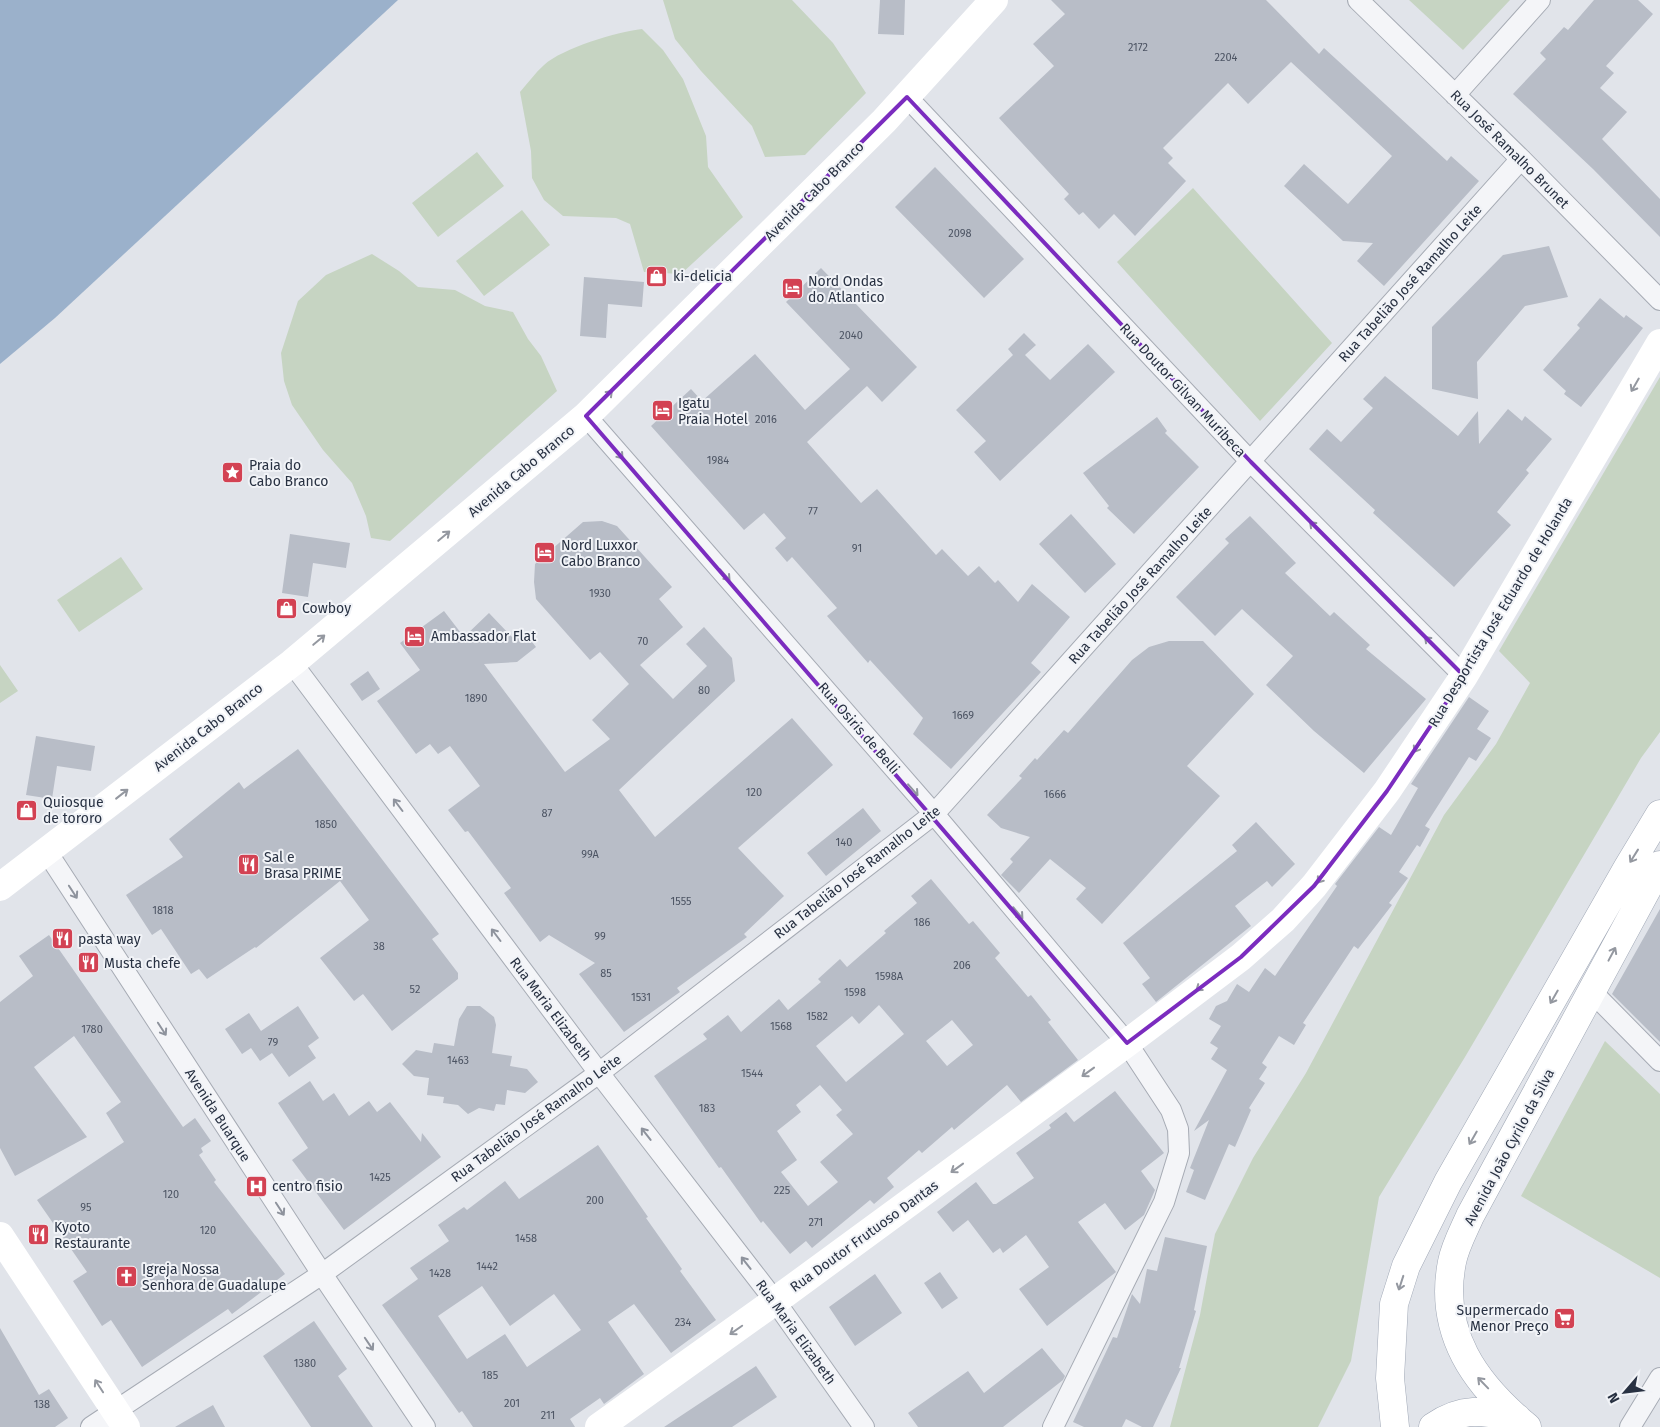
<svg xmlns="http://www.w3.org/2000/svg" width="1660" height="1427" viewBox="0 0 1660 1427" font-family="'Fira Sans',sans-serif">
	<rect width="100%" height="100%" fill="#e1e4ea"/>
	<!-- green -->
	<path fill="#c6d4c2" d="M663,0H792L833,43L866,93L805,155L765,157L752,126L701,71L675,39Z
		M1409,0H1510L1463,50Z
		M642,29L663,50L683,79L706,136L708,167L743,217L681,274L644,272L630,224L616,218L563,216L544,200L532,178L531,151L520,92C528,83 535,73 544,65C563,48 616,32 642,29Z
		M477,152L504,186L438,237L412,203Z
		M1193,188L1332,343L1260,421L1117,262Z
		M522,210L550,245L484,296L456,261Z
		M372,254L399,271L418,287L455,290L485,306L513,312L528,339L541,356L557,391L390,541L371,538L366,516L352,483L323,450L292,405L284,381L281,353L298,301L326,275Z
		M1660,377V732L1641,758L1465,1057L1379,1197L1351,1361L1318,1427H1170L1200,1315L1215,1234L1253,1158L1306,1073L1444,815L1496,744L1530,683L1499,651Z
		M121,557L143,589L79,632L57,600Z
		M0,665L18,691L0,703Z
		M1605,1041L1660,1094V1278L1521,1196Z"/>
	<!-- water -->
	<path fill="#9bb1cb" d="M0,0H398L55,318L0,364Z"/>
	<!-- building -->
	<path fill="#b8bdc7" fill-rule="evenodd" d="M880,0H905L904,35L878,34Z
		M1051,0H1266L1319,54L1324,48L1447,161L1451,156L1479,181L1384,286L1357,261L1373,243L1343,241L1284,186L1304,164L1348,204L1392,156L1291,62L1248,104L1228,83L1163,148L1173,158L1168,163L1186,181L1135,236L1114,214L1099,229L1083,212L1079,215L1064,199L1069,194L999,118L1054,66L1033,44L1065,14Z
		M1594,0H1638L1653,14L1606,66L1614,73L1600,88L1627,112L1602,139L1660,199V237L1593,169L1513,94L1546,59L1540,53L1564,27L1568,30Z
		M935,167L1024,259L984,298L895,207Z
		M1549,246L1568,297L1525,306L1477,362L1478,399L1432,389V327L1503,255Z
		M821,268L917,367L882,402L867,386L807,442L861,503L877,489L936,555L942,549L968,576L979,566L995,583L998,580L1018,602L1032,584L1070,617L1031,663L1041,672L951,769L913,734L923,718L870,660L868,663L827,616L837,608L792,557L787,562L775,548L786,538L764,513L744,530L651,426L691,389L702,401L755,354L805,410L850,369L786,302Z
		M584,277L644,282L642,307L608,304L606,338L580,336Z
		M1600,298L1624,318L1626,315L1643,328L1581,407L1564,394L1566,391L1543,370L1580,328L1577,325Z
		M1024,333L1036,345L1025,355L1050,380L1088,344L1115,372L1000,481L974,452L986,441L956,410L1013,355L1008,349Z
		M1385,376L1458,436L1478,411L1479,444L1508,409L1522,421L1525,416L1552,439L1526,470L1529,473L1497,512L1511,525L1454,587L1373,513L1375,510L1309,449L1327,429L1341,442L1373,408L1363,399Z
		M1157,417L1167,431L1165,433L1199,467L1134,534L1107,508L1109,506L1083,473Z
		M1071,514L1116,564L1085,593L1039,544Z
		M1250,516L1296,563L1285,573L1330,616L1334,612L1370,645L1366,649L1426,699L1364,773L1314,731L1266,685L1293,656L1242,609L1215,636L1176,597L1229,543L1225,539Z
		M602,521L617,526L672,587L659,599L683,627L640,665L673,699L707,666L686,644L704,627L732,658L735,681L619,790L655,837L792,718L833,765L738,848L784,896L744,934L747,937L677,988L680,992L624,1032L579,974L595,963L549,935L540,942L504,893L511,888L468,831L465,832L448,810L480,786L450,746L438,754L430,744L416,754L377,701L420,670L400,643L444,611L464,637L489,613L512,637L522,629L536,647L517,662L484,664L565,772L610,739L592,720L629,684L600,652L590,660L536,599L534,582L535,564L583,522Z
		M290,534L350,543L346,568L313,563L308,597L282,593Z
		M1169,641H1203L1254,694L1187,766L1220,796L1102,924L1076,899L1086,888L1050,859L1019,893L1001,875L1013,862L1010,859L1030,837L1001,828L987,815L1022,778L1019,776L1035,758L1037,760L1064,730L1068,733L1132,660L1149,647Z
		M368,671L380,689L362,701L350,684Z
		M1469,697L1489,711L1477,729L1491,738L1476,761L1469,757L1425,826L1430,829L1420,847L1417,845L1399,872L1408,878L1389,903L1392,905L1358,949L1354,946L1303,1023L1306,1025L1294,1045L1279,1036L1262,1063L1267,1067L1259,1079L1265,1083L1249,1108L1251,1110L1235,1147L1229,1144L1205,1200L1186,1192L1194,1170L1190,1168L1209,1120L1194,1131L1227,1070L1211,1059L1218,1048L1210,1043L1221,1026L1209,1019L1216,1006L1227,1001L1237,984L1249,992L1265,968L1275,976L1337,886L1335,884L1379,827L1391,835L1418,788L1411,784Z
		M36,736L95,746L91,771L57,766L52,799L26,795Z
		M298,749L439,934L432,939L458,973V979L392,1031L363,994L354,1001L320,958L369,920L340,881L256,948L255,947L207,979L199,969L191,974L161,929L152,935L126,895L183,857L169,839L239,782L244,789Z
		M863,808L881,831L826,876L807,853Z
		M1256,822L1295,864L1272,887L1267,881L1235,906L1251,926L1156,1002L1142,984L1150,978L1123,943L1237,851L1232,845Z
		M931,879L969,924L973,921L1000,953L995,958L1028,997L1031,995L1051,1020L1048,1022L1078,1060L1021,1102L1007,1085L954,1130L952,1127L922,1153L919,1150L887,1178L894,1187L874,1204L870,1200L812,1248L806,1241L790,1254L763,1221L761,1223L721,1167L719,1168L654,1076L707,1039L703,1034L728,1015L741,1032L779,999L788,1010L821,982L818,979L840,959L847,967L886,933L884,931L917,903L911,896ZM879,1005L904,1034L846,1082L816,1046L852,1016L859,1024ZM952,1020L973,1045L947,1066L926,1041ZM820,1085L842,1110L836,1115L853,1134L820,1162L838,1182L808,1206L781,1172L797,1160L777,1131L801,1112L796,1105Z
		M1660,909V1042L1612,994Z
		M49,935L183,1127L195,1118L211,1141L201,1148L203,1152L199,1155L216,1180L214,1182L285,1274L232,1314L228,1309L142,1367L111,1320L102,1326L73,1281L87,1272L37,1200L124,1142L106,1113L121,1102L74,1036L34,1067L87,1137L15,1176L0,1148V1002L33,976L19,956Z
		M298,1006L319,1038L308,1046L316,1058L289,1077L272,1053L260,1061L251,1048L242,1054L225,1029L249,1013L261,1031Z
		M467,1006H480L494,1017L496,1025L492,1053L512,1056L510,1066L527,1069L538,1082L525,1093L507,1090L505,1105L496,1104L494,1111L479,1108L468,1114L458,1105L443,1103L444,1097L427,1095L429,1078L414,1076L402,1064L416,1050L432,1053L434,1043L454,1046L459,1019Z
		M310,1081L323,1101L334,1093L349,1116L369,1101L377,1112L390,1102L421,1142L422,1133L441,1157L344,1230L292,1160L308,1148L278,1103Z
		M1115,1091L1164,1153L1141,1171L1155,1190L1144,1215L1125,1230L1105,1203L1078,1222L1116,1272L1047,1326L1019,1289L1049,1267L1026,1235L1003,1253L1000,1248L993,1253L968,1220L953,1232L937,1212L976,1182L993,1204H996L1034,1178L1016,1153L1051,1128L1049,1125L1066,1112L1074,1122Z
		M598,1145L648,1217L646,1218L682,1269L680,1271L716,1320L671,1353L634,1304L608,1322L644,1374L604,1404L600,1398L570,1419L575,1427H473L462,1411L459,1413L382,1305L418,1279L410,1268L449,1241L438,1225L464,1207L467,1210L505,1181L519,1199ZM482,1286L510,1326L554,1294L581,1330L527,1367L505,1334L467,1359L438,1316Z
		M1165,1237L1207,1246L1194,1310L1196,1311L1179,1368H1181L1153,1427H1142L1126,1419L1122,1427H1084L1073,1422L1113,1337L1117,1338L1132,1294L1140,1304L1147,1269L1157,1271Z
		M940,1272L958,1298L942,1309L924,1283Z
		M875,1274L902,1313L855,1346L829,1307Z
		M314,1321L347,1369L338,1376L373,1427H311L263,1356Z
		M0,1328L39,1395L49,1389L68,1418L55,1427H0Z
		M1042,1348L1065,1376L1063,1380L1003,1427H918L908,1413L968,1371L984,1393Z
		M756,1366L777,1397L732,1427H664Z
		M213,1405L225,1427H175Z"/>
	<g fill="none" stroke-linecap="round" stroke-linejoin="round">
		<defs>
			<path id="street" d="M1358,0L1521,159L1660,300
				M1455,95L1540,0
				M907,97L1251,462L1464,676
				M586,416L934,814L1127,1043L1171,1110L1178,1129L1179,1153L1164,1202L1053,1427
				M292,663L599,1073L775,1301L864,1427
				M47,852L322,1274L425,1427
				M1592,992L1660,1061
				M91,1427L322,1274L599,1073L934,814L1521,159
				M1630,1427L1660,1378"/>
			<path id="primary" d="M1395,1427L1390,1378L1394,1304L1406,1266L1448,1182L1628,867L1660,814
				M1433,1427C1463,1406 1484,1411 1517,1418
				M1527,1427C1475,1384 1438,1333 1452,1262C1455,1246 1464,1230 1470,1216L1660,865"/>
		</defs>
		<!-- street casing -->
		<use href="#street" stroke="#a6abb4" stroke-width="22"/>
		<!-- primary casing -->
		<use href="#primary" stroke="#a0a8b6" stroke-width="29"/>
		<!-- street -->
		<use href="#street" stroke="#f4f5f8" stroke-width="20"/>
		<!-- secondary -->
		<path stroke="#fff" stroke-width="28" d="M0,887L292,663L586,416L884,121L994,0
			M0,1236L126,1427
			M599,1427L775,1301L1127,1043L1241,957L1283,920L1314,886L1387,791L1464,676L1660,343"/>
		<!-- primary -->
		<use href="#primary" stroke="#fff" stroke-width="28"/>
	</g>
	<!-- one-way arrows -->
	<defs><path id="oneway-shaft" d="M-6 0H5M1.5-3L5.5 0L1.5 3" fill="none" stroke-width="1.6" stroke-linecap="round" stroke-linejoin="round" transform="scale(1.25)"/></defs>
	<g stroke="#9498a0">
		<use href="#oneway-shaft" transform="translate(1635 385) rotate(120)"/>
		<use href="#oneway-shaft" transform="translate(607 396) rotate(-45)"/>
		<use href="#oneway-shaft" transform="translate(444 536) rotate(-40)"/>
		<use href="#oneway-shaft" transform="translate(319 640) rotate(-40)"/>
		<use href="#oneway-shaft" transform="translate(1418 746) rotate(124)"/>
		<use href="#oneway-shaft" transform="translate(122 794) rotate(-38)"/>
		<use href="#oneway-shaft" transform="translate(1634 856) rotate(122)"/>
		<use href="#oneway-shaft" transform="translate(1322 877) rotate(128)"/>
		<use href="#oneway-shaft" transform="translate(1612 954) rotate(-62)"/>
		<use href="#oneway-shaft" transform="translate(1202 986) rotate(143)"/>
		<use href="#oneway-shaft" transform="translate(1554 997) rotate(120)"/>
		<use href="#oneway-shaft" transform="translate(1088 1072) rotate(144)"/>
		<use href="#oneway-shaft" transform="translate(1473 1138) rotate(120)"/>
		<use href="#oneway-shaft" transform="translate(957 1168) rotate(144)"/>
		<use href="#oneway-shaft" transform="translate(1401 1283) rotate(108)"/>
		<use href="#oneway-shaft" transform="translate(736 1330) rotate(145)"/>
		<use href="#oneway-shaft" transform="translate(1483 1383) rotate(-134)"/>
		<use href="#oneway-shaft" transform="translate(99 1386) rotate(-123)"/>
	</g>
	<g stroke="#8e939d">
		<use href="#oneway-shaft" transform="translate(618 453) rotate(49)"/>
		<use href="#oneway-shaft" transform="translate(1315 527) rotate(-135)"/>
		<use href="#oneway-shaft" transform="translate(725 575) rotate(49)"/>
		<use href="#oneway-shaft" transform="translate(1430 642) rotate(-135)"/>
		<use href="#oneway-shaft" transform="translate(913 790) rotate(49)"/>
		<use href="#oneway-shaft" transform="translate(398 805) rotate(-127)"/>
		<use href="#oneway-shaft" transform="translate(73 892) rotate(57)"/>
		<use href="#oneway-shaft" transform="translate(1018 913) rotate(50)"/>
		<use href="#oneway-shaft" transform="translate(496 935) rotate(-127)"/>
		<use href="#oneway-shaft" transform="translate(162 1029) rotate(57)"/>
		<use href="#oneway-shaft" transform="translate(646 1134) rotate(-128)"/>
		<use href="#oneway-shaft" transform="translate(280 1209) rotate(57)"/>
		<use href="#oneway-shaft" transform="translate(746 1263) rotate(-128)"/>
		<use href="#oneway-shaft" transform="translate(369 1344) rotate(56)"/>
	</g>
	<!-- marked area -->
	<path fill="none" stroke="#7b2cbf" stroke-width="4" stroke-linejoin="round" d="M907,97L1251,462L1464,676L1387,791L1314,886L1241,957L1127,1043L586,416Z"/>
	<!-- icons -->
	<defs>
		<symbol id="shop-square" viewBox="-11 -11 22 22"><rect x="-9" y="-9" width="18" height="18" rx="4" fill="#d34253" stroke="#f1f3f7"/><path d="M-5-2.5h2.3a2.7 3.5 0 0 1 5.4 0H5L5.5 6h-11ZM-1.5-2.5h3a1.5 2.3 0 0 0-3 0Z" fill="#fff"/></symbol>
		<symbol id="hotel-square" viewBox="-11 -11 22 22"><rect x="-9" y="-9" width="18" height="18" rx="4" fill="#d34253" stroke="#f1f3f7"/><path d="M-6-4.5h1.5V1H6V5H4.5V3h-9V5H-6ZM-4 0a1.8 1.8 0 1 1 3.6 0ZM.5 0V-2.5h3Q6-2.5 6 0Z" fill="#fff"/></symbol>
		<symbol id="sight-square" viewBox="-11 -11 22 22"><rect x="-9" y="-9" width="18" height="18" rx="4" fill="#d34253" stroke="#f1f3f7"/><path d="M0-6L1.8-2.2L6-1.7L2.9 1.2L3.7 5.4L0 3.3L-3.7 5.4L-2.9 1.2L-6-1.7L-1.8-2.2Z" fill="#fff"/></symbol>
		<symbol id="restaurant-square" viewBox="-11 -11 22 22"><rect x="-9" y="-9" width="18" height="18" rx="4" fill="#d34253" stroke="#f1f3f7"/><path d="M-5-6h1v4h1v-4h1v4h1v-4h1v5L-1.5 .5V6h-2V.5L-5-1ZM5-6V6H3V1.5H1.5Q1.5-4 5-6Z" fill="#fff"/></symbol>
		<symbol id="hospital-square" viewBox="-11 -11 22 22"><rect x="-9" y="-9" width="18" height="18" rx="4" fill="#d34253" stroke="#f1f3f7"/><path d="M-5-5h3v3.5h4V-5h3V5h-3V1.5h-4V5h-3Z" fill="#fff"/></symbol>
		<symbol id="church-square" viewBox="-11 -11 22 22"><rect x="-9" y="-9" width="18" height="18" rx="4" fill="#d34253" stroke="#f1f3f7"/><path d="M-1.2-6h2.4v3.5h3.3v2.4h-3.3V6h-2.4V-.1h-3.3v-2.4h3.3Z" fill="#fff"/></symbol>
		<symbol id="supermarket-square" viewBox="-11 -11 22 22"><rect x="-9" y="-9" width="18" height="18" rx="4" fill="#d34253" stroke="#f1f3f7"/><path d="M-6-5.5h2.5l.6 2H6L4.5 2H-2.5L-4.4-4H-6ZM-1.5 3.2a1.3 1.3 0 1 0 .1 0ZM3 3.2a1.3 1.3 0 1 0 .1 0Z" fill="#fff"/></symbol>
	</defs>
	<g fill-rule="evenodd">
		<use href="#shop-square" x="644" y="264" width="25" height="25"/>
		<use href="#hotel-square" x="780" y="276" width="25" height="25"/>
		<use href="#hotel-square" x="650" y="398" width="25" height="25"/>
		<use href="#sight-square" x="220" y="460" width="25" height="25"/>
		<use href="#hotel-square" x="532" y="540" width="25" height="25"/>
		<use href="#shop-square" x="274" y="596" width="25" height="25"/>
		<use href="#hotel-square" x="402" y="624" width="25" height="25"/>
		<use href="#shop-square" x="14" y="798" width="25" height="25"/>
		<use href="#restaurant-square" x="236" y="852" width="25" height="25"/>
		<use href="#restaurant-square" x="50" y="926" width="25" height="25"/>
		<use href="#restaurant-square" x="76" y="950" width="25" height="25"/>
		<use href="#hospital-square" x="244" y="1174" width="25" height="25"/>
		<use href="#restaurant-square" x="26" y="1222" width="25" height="25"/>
		<use href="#church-square" x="114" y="1264" width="25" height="25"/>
		<use href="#supermarket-square" x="1552" y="1306" width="25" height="25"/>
	</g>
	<g text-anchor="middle" stroke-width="4" stroke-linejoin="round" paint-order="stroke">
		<!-- number labels -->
		<g font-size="11" fill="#4c5463">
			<text x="1138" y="51">2172</text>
			<text x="1226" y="61">2204</text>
			<text x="960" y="237">2098</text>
			<text x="851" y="339">2040</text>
			<text x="766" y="423">2016</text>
			<text x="718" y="464">1984</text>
			<text x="813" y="515">77</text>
			<text x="857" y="552">91</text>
			<text x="600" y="597">1930</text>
			<text x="643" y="645">70</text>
			<text x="704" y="694">80</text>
			<text x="476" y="702">1890</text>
			<text x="963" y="719">1669</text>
			<text x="754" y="796">120</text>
			<text x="1055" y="798">1666</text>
			<text x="547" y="817">87</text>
			<text x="326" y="828">1850</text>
			<text x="844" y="846">140</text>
			<text x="590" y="858">99A</text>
			<text x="681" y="905">1555</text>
			<text x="163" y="914">1818</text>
			<text x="922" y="926">186</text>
			<text x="600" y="940">99</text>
			<text x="379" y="950">38</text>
			<text x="962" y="969">206</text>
			<text x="606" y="977">85</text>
			<text x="889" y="980">1598A</text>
			<text x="415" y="993">52</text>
			<text x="855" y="996">1598</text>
			<text x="641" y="1001">1531</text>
			<text x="817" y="1020">1582</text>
			<text x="781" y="1030">1568</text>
			<text x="92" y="1033">1780</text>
			<text x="273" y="1046">79</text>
			<text x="458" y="1064">1463</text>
			<text x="752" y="1077">1544</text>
			<text x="707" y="1112">183</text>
			<text x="380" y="1181">1425</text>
			<text x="782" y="1194">225</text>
			<text x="171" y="1198">120</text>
			<text x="595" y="1204">200</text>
			<text x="86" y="1211">95</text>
			<text x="816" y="1226">271</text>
			<text x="208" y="1234">120</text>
			<text x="526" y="1242">1458</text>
			<text x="487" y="1270">1442</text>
			<text x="440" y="1277">1428</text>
			<text x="683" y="1326">234</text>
			<text x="305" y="1367">1380</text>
			<text x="490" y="1379">185</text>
			<text x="512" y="1407">201</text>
			<text x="42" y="1408">138</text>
			<text x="548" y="1419">211</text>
		</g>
		<!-- street labels -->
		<g font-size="14" fill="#283142" stroke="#f1f3f7">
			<text transform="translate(1510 149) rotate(45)" y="5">Rua José Ramalho Brunet</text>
			<text transform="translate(814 191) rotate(-45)" y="5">Avenida Cabo Branco</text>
			<text transform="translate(1410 283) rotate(-48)" y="5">Rua Tabelião José Ramalho Leite</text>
			<text transform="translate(1183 390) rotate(47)" y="5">Rua Doutor Gilvan Muribeca</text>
			<text transform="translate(521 471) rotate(-40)" y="5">Avenida Cabo Branco</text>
			<text transform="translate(1140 585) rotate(-48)" y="5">Rua Tabelião José Ramalho Leite</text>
			<text transform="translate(1500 612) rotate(-59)" y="5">Rua Desportista José Eduardo de Holanda</text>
			<text transform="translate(208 727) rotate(-38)" y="5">Avenida Cabo Branco</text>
			<text transform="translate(859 728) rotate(49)" y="5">Rua Osiris de Belli</text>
			<text transform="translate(857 872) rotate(-38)" y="5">Rua Tabelião José Ramalho Leite</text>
			<text transform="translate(551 1009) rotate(53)" y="5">Rua Maria Elizabeth</text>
			<text transform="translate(218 1115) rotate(57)" y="5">Avenida Buarque</text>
			<text transform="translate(536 1118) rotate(-36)" y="5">Rua Tabelião José Ramalho Leite</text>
			<text transform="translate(1509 1147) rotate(-62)" y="5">Avenida João Cyrilo da Silva</text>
			<text transform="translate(864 1236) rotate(-36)" y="5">Rua Doutor Frutuoso Dantas</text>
			<text transform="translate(796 1332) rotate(54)" y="5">Rua Maria Elizabeth</text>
		</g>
		<!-- poi labels -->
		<g font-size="14" fill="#283142" stroke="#f1f3f7" text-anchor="start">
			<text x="673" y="281">ki-delicia</text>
			<text x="808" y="286">Nord Ondas<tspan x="808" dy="16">do Atlantico</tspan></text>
			<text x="678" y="408">Igatu<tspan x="678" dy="16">Praia Hotel</tspan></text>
			<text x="249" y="470">Praia do<tspan x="249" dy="16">Cabo Branco</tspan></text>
			<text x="561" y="550">Nord Luxxor<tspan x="561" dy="16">Cabo Branco</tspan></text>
			<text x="302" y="613">Cowboy</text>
			<text x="431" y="641">Ambassador Flat</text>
			<text x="43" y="807">Quiosque<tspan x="43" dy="16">de tororo</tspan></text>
			<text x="264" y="862">Sal e<tspan x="264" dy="16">Brasa PRIME</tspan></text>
			<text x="78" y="944">pasta way</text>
			<text x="104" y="968">Musta chefe</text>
			<text x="272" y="1191">centro fisio</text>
			<text x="54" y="1232">Kyoto<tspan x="54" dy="16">Restaurante</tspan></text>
			<text x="142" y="1274">Igreja Nossa<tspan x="142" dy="16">Senhora de Guadalupe</tspan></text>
			<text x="1549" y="1315" text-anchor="end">Supermercado<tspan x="1549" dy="16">Menor Preço</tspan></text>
		</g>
	</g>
	<!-- north arrow -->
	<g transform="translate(1625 1392) rotate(242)" stroke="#f1f3f7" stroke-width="4" paint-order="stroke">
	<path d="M0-4L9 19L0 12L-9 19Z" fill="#283142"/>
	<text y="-8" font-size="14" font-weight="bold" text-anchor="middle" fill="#283142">N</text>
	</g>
</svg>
